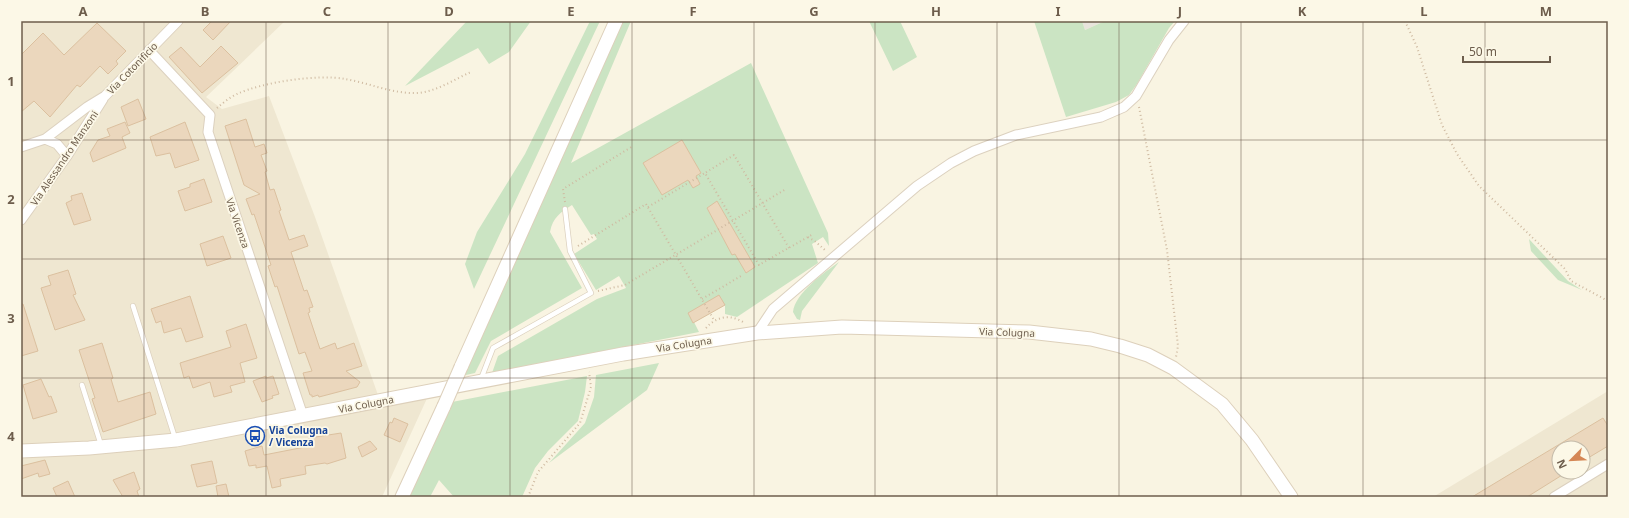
<svg xmlns="http://www.w3.org/2000/svg" width="1629" height="518" viewBox="0 0 1629 518" font-family="'Noto Sans',sans-serif">
	<rect width="100%" height="100%" fill="#f9f4e2"/>
	<!-- residential -->
	<path fill="#efe7d1" fill-rule="evenodd" d="M21,21H285L206,97L222,109L269,96L315,217L378,395L434,383L382,497H21Z
		M1608,391V497H1433ZM1559,448H1583V472H1559Z"/>
	<!-- industrial -->
	<path fill="#e8e4dc" d="M1082,21H1105L1085,30Z"/>
	<!-- green -->
	<path fill="#cbe4c3" d="M467,21H531L509,52L489,64L478,48L405,86Z
		M590,21H600L474,289L465,264L477,232L525,154Z
		M621,21H631L571,163L751,63L828,233L829,246L823,237L812,244L818,263L737,317L725,314V305L694,322L699,332L492,373L498,356L597,299L626,288L619,276L596,290L574,254L597,239L594,234L591,235L572,205C560,213 553,217 550,232L582,288L491,341L475,373L461,376Z
		M869,21H900L917,57L893,71Z
		M1034,21H1082L1085,30L1105,21H1175L1169,28L1137,84L1129,95L1116,102L1066,117Z
		M1529,239L1568,281L1582,290L1558,280L1531,251Z
		M839,262L802,311L800,320L797,319L793,312C795,293 825,272 839,262Z
		M659,363L647,390L549,463L585,423L594,397L596,375Z
		M587,376L585,392L578,421L548,451L535,468L522,497H454L439,480L430,497H409L452,402Z"/>
	<!-- building -->
	<path fill="#ebd7bd" stroke="#dbc09f" d="M212,21H231L213,40L203,30Z
		M97,23L126,51L116,61L118,64L108,74L100,66L80,87L77,85L50,117L34,101L21,112V55L43,33L64,55Z
		M221,46L238,63L202,93L169,57L181,47L200,67Z
		M138,99L146,119L128,126L121,107Z
		M246,119L255,147L264,144L267,153L261,155L267,171L265,172L270,190L274,189L281,210L279,211L289,240L304,235L308,246L291,252L304,291L307,290L313,307L309,308L310,312L308,313L320,349L335,343L337,349L354,343L362,366L346,371L360,382L357,387L319,397L318,395L312,397V395H310L303,373L312,371L305,352L299,354L277,286L275,287L268,266L271,265L254,214L252,215L246,199L260,194L244,185L225,126Z
		M125,122L130,133L122,137L126,148L93,162L90,153L98,140L110,136L107,129Z
		M185,122L199,160L175,168L170,153L156,156L150,137Z
		M682,140L701,173L696,176L700,184L693,188L688,180L662,195L643,163Z
		M204,179L212,202L185,211L178,191L190,187V184Z
		M82,193L91,220L74,225L66,203L72,200L71,196Z
		M717,201L755,267L746,273L735,254L732,255L707,208Z
		M223,236L231,258L207,266L200,244Z
		M68,270L76,294L73,295L85,320L55,330L41,288L51,285L48,276Z
		M719,295L725,305L693,323L688,313Z
		M190,296L203,337L186,342L181,328L164,333L161,321L156,323L151,309Z
		M21,304H23L38,351L21,356Z
		M246,324L257,358L240,363L245,382L230,386L232,392L214,397L210,382L193,388L189,376L184,378L180,363L231,347L226,331Z
		M102,343L113,378L111,379L118,402L150,392L156,414L103,432L92,399L95,398L79,350Z
		M266,376V378L273,376L279,394L272,396L273,398L262,402L253,381Z
		M41,379L49,397L51,396L57,412L33,419L23,385Z
		M394,418L408,424L400,442L384,435L390,422L392,423Z
		M1603,418L1608,426V446L1583,461V448H1559V472H1567L1527,497H1472Z
		M341,433L346,458L327,464L325,463L305,466L306,474L280,479L281,486L272,488L267,466L256,468V465L249,466L245,451L262,446L264,455L310,446L309,438Z
		M370,441L377,449L362,457L358,447Z
		M45,460L50,474L39,477L38,473L21,479V466Z
		M212,461L217,483L197,487L191,465Z
		M134,472L140,489L137,491L139,497H123L113,480Z
		M68,481L75,497H57L53,488Z
		M226,484L229,497H218L216,486Z"/>
	<g fill="none" stroke-linecap="round" stroke-linejoin="round">
		<defs>
			<path id="lane" d="M133,306L175,438
				M481,379L493,348L591,293L570,251L565,209
				M82,385L101,445"/>
			<path id="street" d="M149,50L210,115L208,132L303,416
				M45,139L57,144L67,156
				M21,147L45,139L87,107L105,96L178,21
				M21,220L67,156L103,99
				M757,333L773,309L917,186L951,163L974,151L1016,135L1101,117L1124,107L1136,96L1169,40L1184,21
				M1554,497L1608,464"/>
			<path id="secondary" d="M461,367L616,21
				M21,451L89,448L176,440L623,354L757,333L842,327L1029,332L1091,339L1120,346L1148,355L1173,368L1222,404L1252,440L1291,497
				M402,497L444,406"/>
		</defs>
		<!-- lane casing -->
		<use href="#lane" stroke="#dcd1bf" stroke-width="6"/>
		<!-- street casing -->
		<use href="#street" stroke="#dcd1bf" stroke-width="11"/>
		<!-- secondary casing -->
		<use href="#secondary" stroke="#ddd0bb" stroke-width="15"/>
		<!-- path -->
		<path stroke="#cfbaa1" stroke-width="2" stroke-dasharray="1 3" stroke-linecap="butt" d="M1405,21L1417,47L1442,125L1457,154L1479,186L1565,269L1571,281L1608,301
			M1139,107L1167,250L1178,346L1176,357
			M217,108C223,103 230,97 237,94C263,82 318,74 345,79C369,83 393,94 417,93C436,92 455,79 471,72
			M565,202L563,189L633,146
			M648,207L705,173
			M808,237L816,242L826,251
			M578,246L646,204L714,320
			M789,248L734,155L705,173L759,265L813,234
			M598,291L625,285L786,189
			M702,299L741,276
			M706,328C717,316 730,314 743,322
			M528,497L538,472L580,423L591,387L589,372"/>
		<!-- lane -->
		<use href="#lane" stroke="#fff" stroke-width="4.5"/>
		<!-- street -->
		<use href="#street" stroke="#fff" stroke-width="9"/>
		<!-- secondary -->
		<use href="#secondary" stroke="#fff" stroke-width="13"/>
		<defs>
			<path id="secondary-bridge" d="M444,406L461,367"/>
		</defs>
		<!-- secondary-bridge casing -->
		<use href="#secondary-bridge" stroke="#ddd0bb" stroke-width="15" stroke-linecap="butt"/>
		<!-- secondary-bridge -->
		<use href="#secondary-bridge" stroke="#fff" stroke-width="13"/>
	</g>
	<!-- grid -->
	<path fill="none" stroke="#6d5d4c" stroke-width="1" stroke-opacity="0.55" d="M144,21V497M266,21V497M388,21V497M510,21V497M632,21V497M754,21V497M875,21V497M997,21V497M1119,21V497M1241,21V497M1363,21V497M1485,21V497M21,140H1608M21,259H1608M21,378H1608"/>
	<!-- icons -->
	<defs>
		<symbol id="bus-ring" viewBox="-11 -11 22 22"><circle r="9.5" fill="#fcf8e7" stroke="#1a4fb4" stroke-width="1.5"/><path d="M-5-6H5V4H4V6H2V4H-2V6H-4V4H-5ZM-3.5-4V0h7V-4ZM-3.5 1.2v1.5H-2V1.2ZM2 1.2v1.5H3.5V1.2Z" fill="#1a4fb4"/></symbol>
	</defs>
	<g fill-rule="evenodd">
		<use href="#bus-ring" x="244" y="425" width="22" height="22"/>
	</g>
	<g text-anchor="middle" stroke-width="3.5" stroke-linejoin="round" paint-order="stroke">
		<!-- street labels -->
		<g font-size="10" fill="#6d5d4c" stroke="#fcf8e7">
			<text transform="translate(132 68) rotate(-46)" y="4">Via Cotonificio</text>
			<text transform="translate(64 158) rotate(-56)" y="4">Via Alessandro Manzoni</text>
			<text transform="translate(238 223) rotate(71)" y="4">Via Vicenza</text>
			<text transform="translate(1007 332) rotate(2)" y="4">Via Colugna</text>
			<text transform="translate(684 344) rotate(-9)" y="4">Via Colugna</text>
			<text transform="translate(366 404) rotate(-11)" y="4">Via Colugna</text>
		</g>
		<!-- transit labels -->
		<g font-size="10" font-weight="bold" fill="#164399" stroke="#fcf8e7" text-anchor="start">
			<text x="269" y="434">Via Colugna<tspan x="269" dy="12">/ Vicenza</tspan></text>
		</g>
	</g>
	<!-- border -->
	<rect width="1629" height="518" fill="none" stroke="#fcf8e7" stroke-width="44"/>
	<!-- north arrow -->
	<g transform="translate(1571 460) rotate(246)"><circle r="19" fill="#fcf8e7" stroke="#c3baa9"/>
	<path d="M0-3L7 15L0 10L-7 15Z" fill="#d58755"/>
	<text y="-6" font-size="11" font-weight="bold" text-anchor="middle" fill="#6d5d4c">N</text>
	</g>
	<!-- scale -->
	<path d="M1463 56v6h87v-6" fill="none" stroke="#6d5d4c" stroke-width="2"/>
	<text x="1469" y="56" font-size="12" fill="#6d5d4c" stroke="#fcf8e7" stroke-width="3" paint-order="stroke">50 m</text>
	<rect x="22" y="22" width="1585" height="474" fill="none" stroke="#6d5d4c" stroke-width="1.5"/>
	<g font-size="13" text-anchor="middle" font-weight="bold" fill="#6d5d4c">
		<text x="83" y="16">A</text>
		<text x="205" y="16">B</text>
		<text x="327" y="16">C</text>
		<text x="449" y="16">D</text>
		<text x="571" y="16">E</text>
		<text x="693" y="16">F</text>
		<text x="814" y="16">G</text>
		<text x="936" y="16">H</text>
		<text x="1058" y="16">I</text>
		<text x="1180" y="16">J</text>
		<text x="1302" y="16">K</text>
		<text x="1424" y="16">L</text>
		<text x="1546" y="16">M</text>
		<text x="11" y="86">1</text>
		<text x="11" y="204">2</text>
		<text x="11" y="323">3</text>
		<text x="11" y="441">4</text>
	</g>
</svg>
